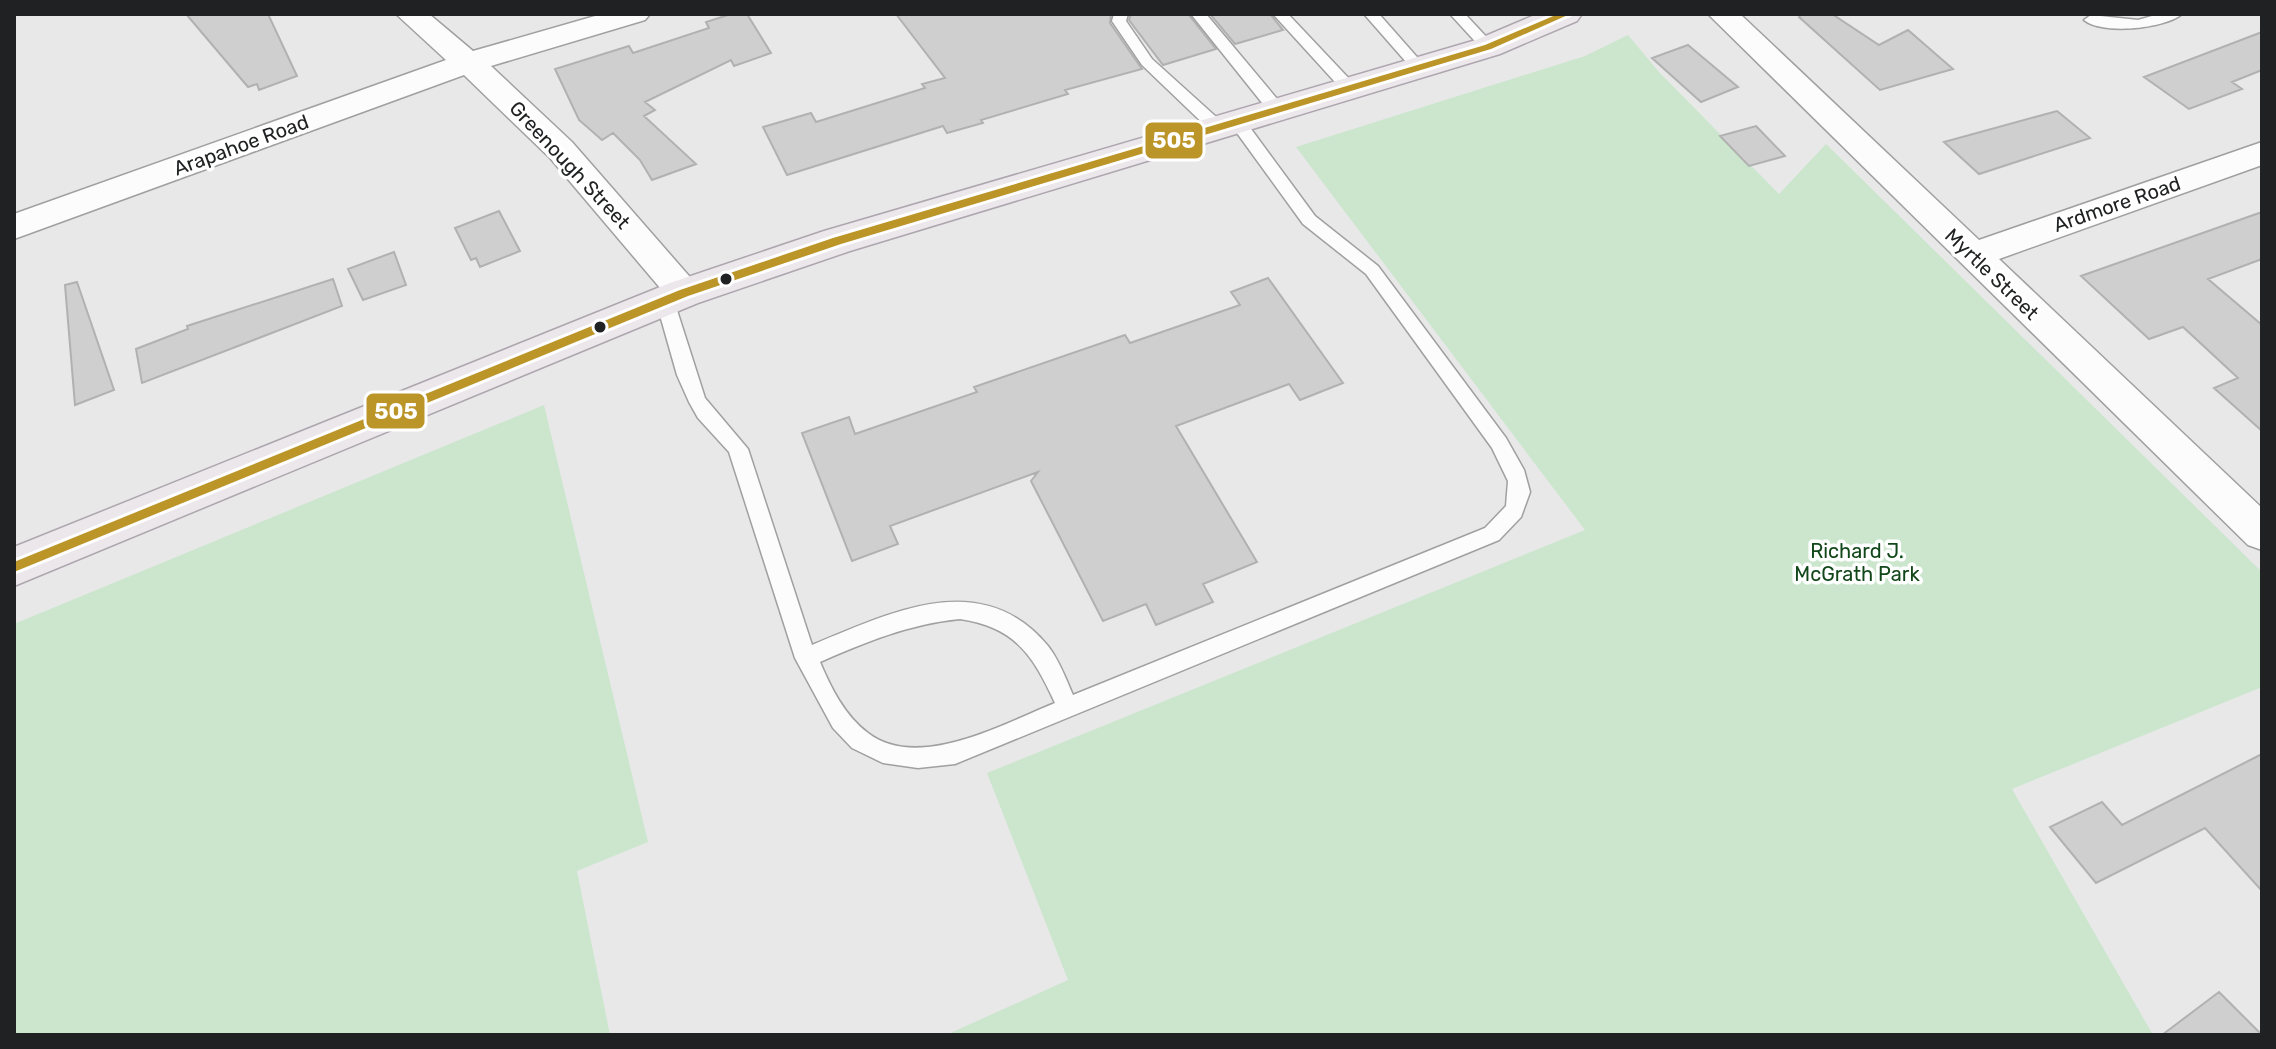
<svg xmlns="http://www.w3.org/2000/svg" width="2276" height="1049" viewBox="0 0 2276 1049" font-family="Rubik,sans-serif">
	<rect width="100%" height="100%" fill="#e8e8e9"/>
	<!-- green -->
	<path fill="#cbe6cd" d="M1628,35L1658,71L1779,194L1826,144L2262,572V687L2012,789L2153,1035H946L1068,980L987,773L1585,530L1296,147L1585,56Z
		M544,405L648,842L577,871L610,1035H14V624Z"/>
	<!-- building -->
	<path fill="#cfcfcf" stroke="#b1b1b1" stroke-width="2" d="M186,14H268L297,76L259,90L257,84L248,87Z
		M731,14H747L771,53L734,66L731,60L645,102L655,110L644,116L696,164L652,180L640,160L613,133L602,140L579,120L555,69L629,46L633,53L709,28L706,22Z
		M896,14H1111L1110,23L1142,69L1065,90L1068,94L981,120L983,123L947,133L943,126L787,175L763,127L811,113L816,122L925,88L922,84L945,78Z
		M1131,14H1188L1216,49L1163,65L1129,20Z
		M1210,14H1270L1283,30L1235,44Z
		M1801,14H1832L1879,45L1908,30L1953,69L1880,90L1799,17Z
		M2262,32V70L2232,82L2242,89L2189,109L2144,77Z
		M1688,45L1738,87L1701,102L1652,58Z
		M2057,111L2090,138L1979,174L1944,142Z
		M1756,126L1785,156L1749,166L1720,136Z
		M499,211L520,251L480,267L476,258L471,260L455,228Z
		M2262,212V259L2208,279L2262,325V431L2214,388L2238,378L2183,327L2149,339L2081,276Z
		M394,252L406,285L363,300L348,269Z
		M1268,278L1343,383L1300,400L1289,384L1176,426L1257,562L1203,584L1213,602L1156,625L1146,604L1103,621L1031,481L1038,472L890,526L898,544L852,561L802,433L849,417L855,434L977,392L974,387L1125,335L1130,343L1240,305L1231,292Z
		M333,279L342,306L142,383L136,349L188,329L187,326Z
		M77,282L114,390L75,405L65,285Z
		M2262,754V891L2205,828L2096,883L2050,827L2102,802L2122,825Z
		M2219,992L2262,1035H2162Z"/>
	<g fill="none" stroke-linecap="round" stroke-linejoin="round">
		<defs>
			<path id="service" d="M1114,14H1128L1126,21L1152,59L1224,124V132H1212L1142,65L1112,21Z
				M1191,14H1206L1283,106V114H1271Z
				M1273,14H1288L1355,85V93H1345Z
				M1364,14H1379L1424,65V71H1414Z
				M1450,14H1465L1493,44V50H1483Z
				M2159,14H2182C2164,29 2102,35 2084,20L2091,15L2138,20Z
				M1237,117L1243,118L1315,216L1378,266L1506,438L1524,470L1530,492L1521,517L1499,540L955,764L918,768L883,763L852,748L833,728L795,658L729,452L698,418L689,402L677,375L656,301L659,296L665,294L674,301L705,398L748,449L812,645C890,613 982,566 1048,646C1059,660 1066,679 1073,695L1485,528L1506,506L1508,481L1492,448L1366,274L1303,224L1229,122ZM960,619C1015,627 1033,655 1055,703C1005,723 918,772 868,733C845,716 831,688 820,662C866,642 909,624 960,619Z"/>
			<path id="minor" d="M396,14H429L473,51L602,14H650L645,20L491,66L572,142L696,284L702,293L696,302L684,306L672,302L550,158L464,75L14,239V214L446,60Z
				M1708,14H1740L1979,240L2262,142V165L1999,259L2262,508V550L2248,545Z"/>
			<path id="primary" d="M1537,14H1582L1577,21L1500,54L850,251L698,303L14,586V547L670,283L824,231L1476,40Z"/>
		</defs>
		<!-- service casing -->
		<use href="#service" stroke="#a0a0a1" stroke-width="3"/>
		<!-- minor casing -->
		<use href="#minor" stroke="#a0a0a1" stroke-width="3"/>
		<!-- primary casing -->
		<use href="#primary" stroke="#aea6ae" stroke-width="3"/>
		<!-- service -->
		<use href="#service" fill="#fcfcfc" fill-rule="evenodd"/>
		<!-- minor -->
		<use href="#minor" fill="#fcfcfc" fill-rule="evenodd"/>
		<!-- primary -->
		<use href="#primary" fill="#ebe7eb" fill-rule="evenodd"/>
		<defs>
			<path id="bus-1" d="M1558,14H1570L1491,49L841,244L688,296L14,572V562L680,290L833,238L1485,45Z"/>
		</defs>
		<!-- bus-1 casing -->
		<use href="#bus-1" stroke="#fff" stroke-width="6"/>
		<!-- bus-1 -->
		<use href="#bus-1" fill="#bc9529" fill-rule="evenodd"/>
	</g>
	<!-- markers -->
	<g fill="#202122" stroke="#fff" stroke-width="3">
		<circle cx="726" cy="279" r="7"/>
		<circle cx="600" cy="327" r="7"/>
	</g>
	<g text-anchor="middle" stroke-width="7" stroke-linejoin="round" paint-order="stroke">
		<!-- street labels -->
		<g font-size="20" fill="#202122" stroke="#fff">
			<text transform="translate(241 145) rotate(-20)" y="7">Arapahoe Road</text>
			<text transform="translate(570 165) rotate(47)" y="7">Greenough Street</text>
			<text transform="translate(2117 204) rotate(-19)" y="7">Ardmore Road</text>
			<text transform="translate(1992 274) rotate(44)" y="7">Myrtle Street</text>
		</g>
		<!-- park labels -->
		<g font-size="20" fill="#12471a" stroke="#fff">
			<text x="1857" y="558">Richard J.<tspan x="1857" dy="23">McGrath Park</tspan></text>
		</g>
	</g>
	<g stroke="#fff" stroke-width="3">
		<rect x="1144" y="121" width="60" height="39" rx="8" fill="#bc9529"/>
		<rect x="365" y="392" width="61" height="38" rx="8" fill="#bc9529"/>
	</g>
	<g font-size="22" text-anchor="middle" font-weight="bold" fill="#fff">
		<text x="1174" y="148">505</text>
		<text x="396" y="419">505</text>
	</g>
	<!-- border -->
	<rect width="2276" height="1049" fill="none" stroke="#202122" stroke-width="32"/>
</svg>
